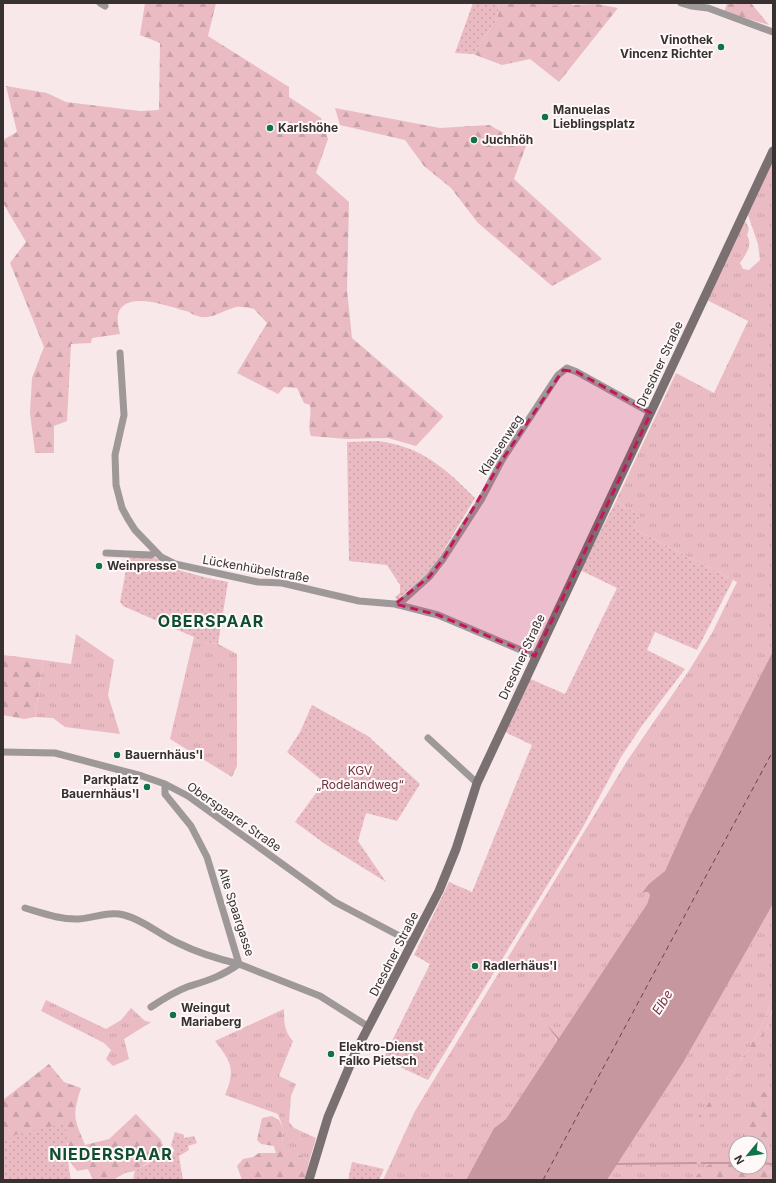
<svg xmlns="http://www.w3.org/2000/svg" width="776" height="1183" viewBox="0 0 776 1183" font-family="Inter,sans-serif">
	<defs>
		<pattern id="grass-tufts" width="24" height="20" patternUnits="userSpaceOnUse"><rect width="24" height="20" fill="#eabbc3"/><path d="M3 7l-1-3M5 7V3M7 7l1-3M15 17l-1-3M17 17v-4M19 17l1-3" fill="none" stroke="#c9a1a8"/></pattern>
		<pattern id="forest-firs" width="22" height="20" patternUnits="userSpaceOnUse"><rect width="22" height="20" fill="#eabbc3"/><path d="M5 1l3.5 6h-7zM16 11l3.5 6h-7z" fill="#c9a1a8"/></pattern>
		<pattern id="garden-dots" width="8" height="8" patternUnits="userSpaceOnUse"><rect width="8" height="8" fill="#eabbc3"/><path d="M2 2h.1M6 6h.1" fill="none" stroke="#c9a1a8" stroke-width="1.8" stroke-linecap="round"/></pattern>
	</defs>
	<rect width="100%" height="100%" fill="#f8e8ea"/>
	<!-- grass -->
	<path fill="url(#grass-tufts)" d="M541,3H571L572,5L542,6Z
		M773,161V651L689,817L665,871L643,893L648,892L650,895L647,904L559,1038L552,1031L557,1041L506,1119L494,1128L466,1180H383L415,1111L627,761L690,669L712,633L737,582L634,529L640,516L616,501L676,373L714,393L748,321L707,300L744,222H746L749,229L747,235C753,246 746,254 740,263L743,269L749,270L760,260L758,244L748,215Z
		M76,634L114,660L108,695L120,734L65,727L53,718L35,717L43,660L71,664Z
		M194,637L198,641L218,644L237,654V766L232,777L170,739Z
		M773,904V998L766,1017L748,1050L726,1079L730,1080L766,1029L773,1009V1093L769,1091L744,1129L742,1143H736V1160L726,1159L699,1172L694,1180H607L683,1063Z
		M46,1000L106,1029L121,1020L131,1008L145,1021L151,1022L124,1039L129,1059L113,1066L106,1059L111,1050L104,1043L41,1011Z
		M284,1009C284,1021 284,1032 293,1041L279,1076L296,1084L291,1096L289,1122L294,1128L316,1138L309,1162C302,1153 291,1155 282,1146L283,1128L278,1114L225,1095C236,1069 231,1062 215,1041Z
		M773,1136V1174L760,1165V1152L764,1151Z"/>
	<!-- forest -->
	<path fill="url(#forest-firs)" d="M145,3H216L208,36L289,87V97L321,118L328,139L316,173L349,202L347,290L352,338L442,415L443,417L416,446L388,438L347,439L311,436C307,425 312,415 310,405L304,403L297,388L284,387L278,394L237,373L267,323L254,309C249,308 241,306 236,307C218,312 208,324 189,312C172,308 124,288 118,315C117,321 119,329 120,334L92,338L91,343L71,344L67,421L54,426V453H35L30,413L32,378L44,347L10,263L26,242L3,203V140L17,132L6,86L47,93L66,102L140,111L159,110L160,43L140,35Z
		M499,3H541L542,6L597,4L618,8L559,82L530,59L502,65L473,54L497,19Z
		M724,3H751L769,25L724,12L727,4Z
		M335,108L440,128L489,125L508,135H530L514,179L602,259L552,286L478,223L451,188L424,166L405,140L340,125Z
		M3,655L43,660L35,717L24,719L3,715Z
		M773,998C773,1030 749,1057 730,1080L726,1079L748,1050L766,1017Z
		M49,1064L64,1082L81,1088C72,1117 74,1118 85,1145L109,1139L136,1114L161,1140L165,1151L135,1171L125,1173L113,1180H93L88,1169L77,1171L67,1157L68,1143H3V1100Z
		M769,1091L773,1093V1136L768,1149L760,1152V1143H742C743,1131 748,1107 755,1097C758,1093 764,1092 769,1091Z
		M711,1100L713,1102L709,1113L699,1127H694L696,1120Z
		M272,1116L279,1120L283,1128L282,1146C290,1154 302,1153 309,1162L305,1180H242L237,1166L243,1159L253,1157L259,1153H276L274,1146L261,1144L257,1140L262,1118Z
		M726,1159L736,1160V1167H760V1165L773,1174V1180H694C702,1166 711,1163 726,1159Z"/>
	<!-- garden -->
	<path fill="url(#garden-dots)" d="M473,3H499L497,19L473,54L455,53Z
		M378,441C421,446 446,469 475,498L439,558L424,579L397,600L395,597L400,593V585L387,565L349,561L347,442Z
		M616,501L640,516L634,529L733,580L697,650L655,632L647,650L685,669L641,727L621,757L583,827L428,1080L383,1059L430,964L414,955L449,882L472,892L532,745L501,730L526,677L565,694L617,588L580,570Z
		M132,555L154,557L174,569L208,578L228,582L218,644L198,641L194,637L123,606L120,602L128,559Z
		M312,705L368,736L420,784L397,821L366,813L358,841L386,882L325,844L295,822L324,782L287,752L300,732Z
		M65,1123C68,1142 67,1161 71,1180H3V1143L15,1135Z
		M175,1132L184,1135V1138L194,1136L197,1143L188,1146L189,1150L179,1156L183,1180H133L135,1171L155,1159L175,1151L171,1145Z
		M352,1162L384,1169L379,1180H348Z"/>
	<!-- water -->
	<path fill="#c6979e" d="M773,651V904L683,1063L607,1180H466L494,1128L506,1119L557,1041V1039L547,1025L559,1038L647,904L650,895L648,892L642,893L649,884L665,871L689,817Z"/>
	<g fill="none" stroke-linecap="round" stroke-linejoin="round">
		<!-- stream -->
		<path stroke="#c6979e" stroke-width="2" d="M702,1163H736
			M760,1163L773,1164
			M615,1164L696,1163"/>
		<!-- ferry -->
		<path stroke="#773946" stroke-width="1" stroke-dasharray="5 4" stroke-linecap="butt" d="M543,1180L773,751"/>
		<!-- minor -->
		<path stroke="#9f9899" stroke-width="7" d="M100,3L105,6
			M681,3L691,6L708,8L773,32
			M120,353L124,415L115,455L116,485L122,508L128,519L135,530L161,557L175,564L258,582L282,583L359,601L395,604L438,615L535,656
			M106,553L151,555L155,552
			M396,604L398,605L429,577L443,559L481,500L502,460L552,384L558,375L567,368L577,372L651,413
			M428,738L477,783
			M3,752L55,753L142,776L165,784L188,796L335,902L411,942
			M165,784V794L191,826L207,857L239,964L320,996L369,1027
			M25,908C42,913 61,920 79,919C94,918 109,911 124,915C144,920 160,935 178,943C198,953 218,959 239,964
			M151,1007C163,999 174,992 187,987C209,980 220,977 239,964"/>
		<!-- secondary -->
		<path stroke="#7a7072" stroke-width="9" d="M309,1180L328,1117L356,1051L439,891L456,849L477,783L773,151"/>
	</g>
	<!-- marked area -->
	<path fill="#c2185b" fill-opacity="0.2" stroke="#c2185b" stroke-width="3" stroke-dasharray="8 5" stroke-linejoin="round" d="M563,370L577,372L651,413L535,656L438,615L395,604L429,577L443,559L502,460Z"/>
	<!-- markers -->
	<g fill="#127248" stroke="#fef8f9" stroke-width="1.5">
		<circle cx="721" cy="47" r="4"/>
		<circle cx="545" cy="117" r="4"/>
		<circle cx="270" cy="128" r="4"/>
		<circle cx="474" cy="140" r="4"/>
		<circle cx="99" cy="566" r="4"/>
		<circle cx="117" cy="755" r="4"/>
		<circle cx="147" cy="787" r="4"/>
		<circle cx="475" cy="966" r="4"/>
		<circle cx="173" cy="1015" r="4"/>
		<circle cx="331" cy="1054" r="4"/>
	</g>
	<g text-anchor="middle" stroke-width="4" stroke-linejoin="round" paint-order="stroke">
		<!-- poi labels -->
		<g font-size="12" font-weight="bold" fill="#373132" stroke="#fef8f9" text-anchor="start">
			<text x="713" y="44" text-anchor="end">Vinothek<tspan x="713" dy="14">Vincenz Richter</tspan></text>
			<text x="553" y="114">Manuelas<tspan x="553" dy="14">Lieblingsplatz</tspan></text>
			<text x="278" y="132">Karlshöhe</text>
			<text x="482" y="144">Juchhöh</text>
			<text x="107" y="570">Weinpresse</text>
			<text x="125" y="759">Bauernhäus'l</text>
			<text x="139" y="784" text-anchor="end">Parkplatz<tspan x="139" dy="14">Bauernhäus'l</tspan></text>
			<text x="483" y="970">Radlerhäus'l</text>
			<text x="181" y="1012">Weingut<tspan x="181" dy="14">Mariaberg</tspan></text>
			<text x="339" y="1051">Elektro-Dienst<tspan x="339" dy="14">Falko Pietsch</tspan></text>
		</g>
		<!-- street labels -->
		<g font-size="12" fill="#373132" stroke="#fef8f9">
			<text transform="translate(660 364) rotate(-65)" y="4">Dresdner Straße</text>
			<text transform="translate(501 445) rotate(-57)" y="4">Klausenweg</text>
			<text transform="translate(256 569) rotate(10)" y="4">Lückenhübelstraße</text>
			<text transform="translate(522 657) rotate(-65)" y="4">Dresdner Straße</text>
			<text transform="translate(234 817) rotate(35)" y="4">Oberspaarer Straße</text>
			<text transform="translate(236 912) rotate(72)" y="4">Alte Spaargasse</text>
			<text transform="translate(394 954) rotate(-63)" y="4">Dresdner Straße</text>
		</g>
		<!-- park labels -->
		<g font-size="12" fill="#6e313f" stroke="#fef8f9">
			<text x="360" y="775">KGV<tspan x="360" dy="14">„Rodelandweg“</tspan></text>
		</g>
		<!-- water labels -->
		<g font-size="13" font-style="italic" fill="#773946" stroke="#fef8f9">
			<text transform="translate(662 1002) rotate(-58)" y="5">Elbe</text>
		</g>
		<!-- district labels -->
		<g font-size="16" font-weight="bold" letter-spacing="1" fill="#0e4d30" stroke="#fef8f9">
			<text x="211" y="627">OBERSPAAR</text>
			<text x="111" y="1160">NIEDERSPAAR</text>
		</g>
	</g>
	<!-- border -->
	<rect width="776" height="1183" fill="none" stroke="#373132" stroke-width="8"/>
	<!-- north arrow -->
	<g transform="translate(748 1155) rotate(241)"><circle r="19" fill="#fef8f9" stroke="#aea8a9"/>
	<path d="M0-3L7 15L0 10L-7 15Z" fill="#127248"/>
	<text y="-6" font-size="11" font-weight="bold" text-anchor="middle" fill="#373132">N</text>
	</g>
</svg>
